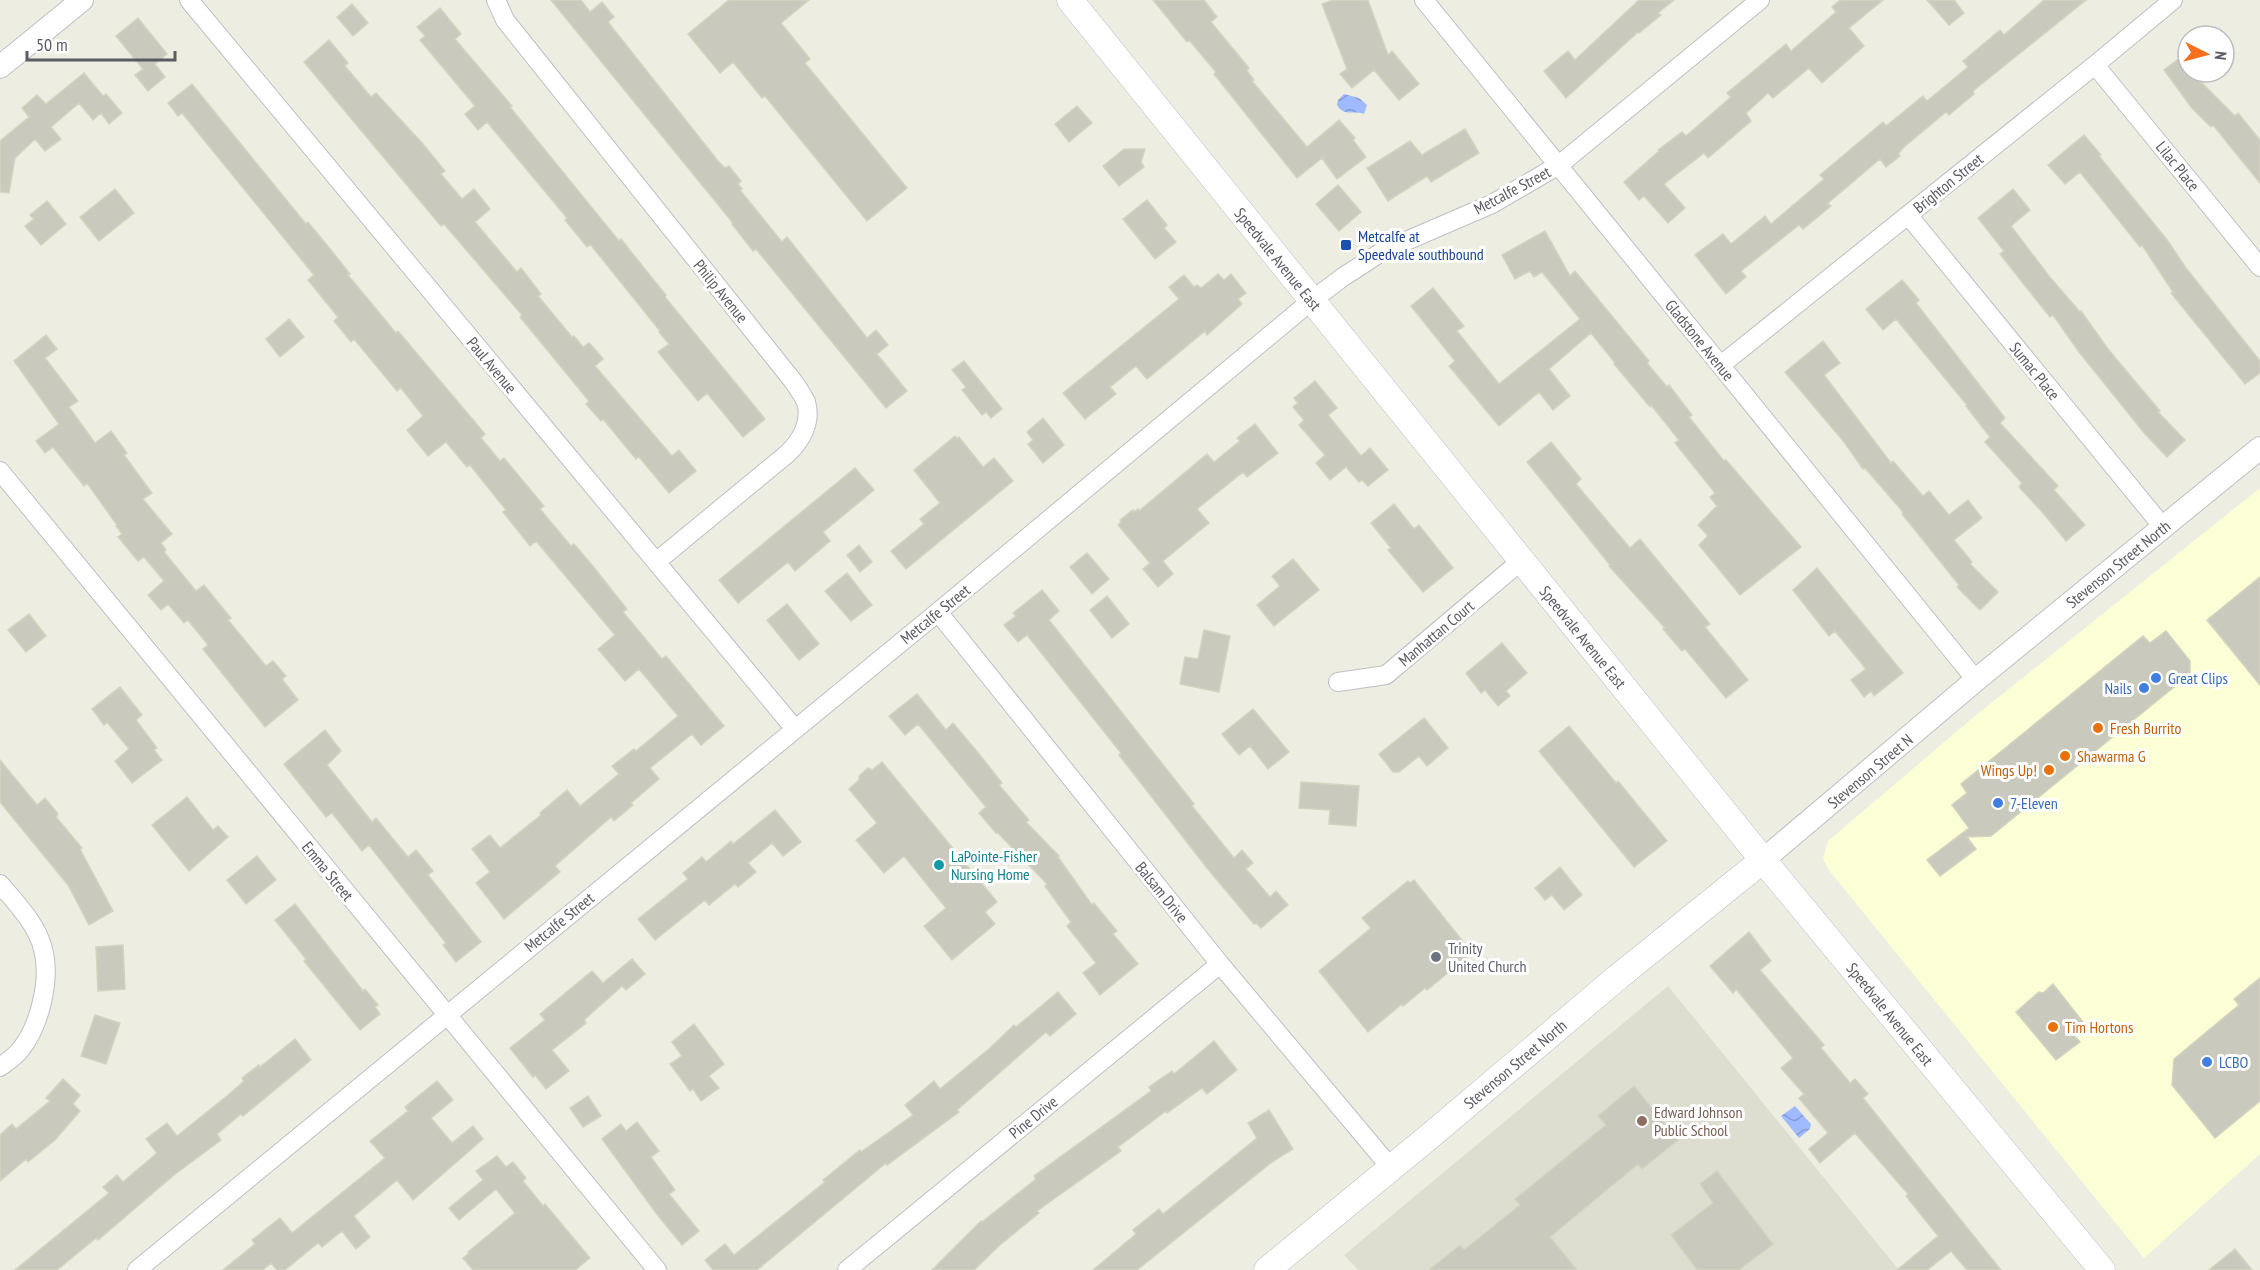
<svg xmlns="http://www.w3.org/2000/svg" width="2260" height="1270" viewBox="0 0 2260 1270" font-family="'PT Sans Narrow',sans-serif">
	<defs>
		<pattern id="water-waves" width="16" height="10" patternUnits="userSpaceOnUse" patternTransform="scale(1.5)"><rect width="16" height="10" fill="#a0baff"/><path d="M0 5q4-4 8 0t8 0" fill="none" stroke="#859ad2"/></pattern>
	</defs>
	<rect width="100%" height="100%" fill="#edeee1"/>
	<!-- commercial -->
	<path fill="#fcffd5" d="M2260,488V1154L2144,1258L1828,869L1823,859L1828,841L1975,716Z"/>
	<!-- education -->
	<path fill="#deded0" d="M1668,986L1899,1270H1358L1344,1255Z"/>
	<!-- water -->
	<path fill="url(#water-waves)" d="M1344,94L1359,98L1367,105L1364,114C1354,110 1344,117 1337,105L1338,100Z
		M1795,1106L1811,1124L1810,1129L1799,1138L1781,1116Z"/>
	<!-- building -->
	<path fill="#c9c9be" stroke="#d3d3bf" stroke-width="1.5" d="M551,0H581L590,12L602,2L614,17L608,22L718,161L725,168L729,166L741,181L738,184L742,189L740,190L782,242L787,237L867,338L876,330L888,345L877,354L907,391L886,408L756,249L753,251L732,224L733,223Z
		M729,0H809L781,23L810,59L805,63L907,188L867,221L765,96L762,98L733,62L720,73L688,34Z
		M1153,0H1204L1217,17L1211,22L1249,68L1247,71L1254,80L1252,81L1307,147L1339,120L1355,138L1353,140L1366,157L1337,179L1322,158L1297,178L1214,74L1216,72L1189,40L1187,42Z
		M1333,0H1368L1388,55L1392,51L1419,84L1399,100L1374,70L1352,88L1340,74L1347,69L1322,4Z
		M1639,0H1674L1658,13L1661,15L1639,33L1638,32L1566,98L1544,71L1568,51L1575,60Z
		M1840,0H1883L1849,28L1864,46L1822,83L1809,68L1773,98L1768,93L1746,113L1751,121L1708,158L1704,153L1664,184L1685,208L1668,223L1644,196L1639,200L1624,182L1659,151L1658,150L1682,132L1686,136L1731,97L1727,93L1786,44L1791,51L1836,12L1832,7Z
		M1927,0H1954L1964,13L1949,25Z
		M2044,0H2086L1973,91L1974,94L1949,115L1946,112L1904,147L1898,154L1900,156L1886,167L1880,159L1828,203L1831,206L1803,229L1799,225L1741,271L1746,277L1726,294L1695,255L1723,234L1731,244L1765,216L1771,224L1824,179L1820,175L1883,122L1886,126L1923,96L1927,101L1968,67L1963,61L2000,30L2004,35Z
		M352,4L368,23L353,36L337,17Z
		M440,8L461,34L455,39L512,106L510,107L619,241L621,239L636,258L666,295L665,297L765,419L743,437L707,393L698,401L681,380L658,352L669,344L659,332L660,331L590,244L587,247L565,220L567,218L487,122L478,130L465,114L475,106L420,40L425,36L417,27Z
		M138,18L167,54L155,64L165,77L148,91L135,75L143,69L116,36Z
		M329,40L348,63L345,66L371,97L376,93L423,144L445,171L441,174L462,199L474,189L490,209L475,222L517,272L521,268L541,294L538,296L572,337L574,336L583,347L589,343L595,349L603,359L595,366L672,456L679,450L696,471L669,493L639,457L636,459L603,419L601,421L586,404L589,401L520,317L522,315L444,224L441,226L304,62Z
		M2188,52V72H2191L2235,116L2238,113L2260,140V183L2213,125L2211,127L2191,107L2164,70Z
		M84,73L103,96L106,94L122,113L109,124L101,113L93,120L79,103L51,127L61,139L45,151L35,139L15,158L9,193L0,192V141L29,117L22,108L37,95L46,104Z
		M192,84L306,224L308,222L331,250L350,274L348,275L396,333L398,331L485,434L481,438L500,461L504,458L544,506L540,509L571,546L574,544L592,565L627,609L623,612L662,659L666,656L724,726L701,745L692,734L650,768L659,779L631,803L633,805L614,821L611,817L555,866L560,872L504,919L476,883L490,872L472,849L490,835L500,848L541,815L540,813L567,790L580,806L619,774L612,766L634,749L636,751L678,716L639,669L625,681L598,649L615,635L536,541L530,546L503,512L506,510L470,465L467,467L446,442L428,456L407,430L423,416L401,388L397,391L354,339L351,342L334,321L338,317L308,280L314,275L182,113L178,116L168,103Z
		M1077,106L1092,123L1069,142L1055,124Z
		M1465,129L1479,153L1431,182L1427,176L1388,201L1367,168L1410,141L1422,155Z
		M2084,135L2101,155L2099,156L2168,241L2186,268L2260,361V373L2245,384L2171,293L2173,292L2142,245L2140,247L2080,172L2065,184L2048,165Z
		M1124,149H1145L1141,162L1144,167L1119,186L1103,166Z
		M1338,185L1361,212L1339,231L1316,204Z
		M115,189L134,213L99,241L80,217Z
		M2013,189L2030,210L2011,226L2049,276L2080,312L2081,311L2108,349L2160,411L2158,412L2185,440L2167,457L2145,434L2079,352L2053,315L2050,317L2026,287L2000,254L2004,251L1978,218Z
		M1147,200L1167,225L1164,228L1176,242L1155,259L1123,219Z
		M47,201L66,224L41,245L25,226L34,219L30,215Z
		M1545,231L1570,276L1575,271L1649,361L1647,363L1667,387L1669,385L1692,415L1689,417L1724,461L1726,460L1801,547L1740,595L1699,545L1708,536L1698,525L1717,506L1710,497L1715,493L1675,443L1679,440L1651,405L1650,407L1614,364L1615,363L1591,333L1549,369L1570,396L1553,410L1539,392L1499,426L1449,366L1455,361L1411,306L1433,288L1464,326L1457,331L1499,384L1580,319L1542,272L1534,277L1530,271L1515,279L1502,255Z
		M1218,274L1224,280L1231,274L1246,293L1238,299L1242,304L1207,335L1205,331L1147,379L1136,366L1110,387L1116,394L1085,419L1063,393L1179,299L1169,287L1184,275L1194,287L1197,285L1201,288Z
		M1902,280L1919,300L1916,303L2005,418L2000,423L2058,486L2054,490L2085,525L2066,541L2043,513L2019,487L2022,483L1985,442L1990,437L1966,406L1967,405L1896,319L1883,330L1866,309Z
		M289,319L304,337L280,357L266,339Z
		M46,335L57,349L45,358L78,401L69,407L95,443L111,431L127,453L124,455L152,493L143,499L172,534L161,543L166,550L164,552L196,591L204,585L231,618L228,620L266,666L273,661L286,676L282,679L298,700L265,727L203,649L208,645L188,620L184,623L168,604L161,610L148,595L164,581L144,557L138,561L118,537L122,534L116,526L117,525L87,483L84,486L53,447L45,453L36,441L59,424L14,361Z
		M1823,341L1840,363L1824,375L1891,463L1893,461L1923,496L1929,491L1949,515L1968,500L1982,518L1954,540L1972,562L1970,564L1998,592L1980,610L1957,587L1959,585L1902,514L1903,512L1865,468L1863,469L1844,442L1785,372Z
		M964,361L1002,409L991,418L986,412L982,415L962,390L966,387L952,370Z
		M1315,381L1337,408L1328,415L1361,456L1370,448L1388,470L1368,486L1362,480L1359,482L1346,467L1330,480L1316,463L1325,455L1299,425L1304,420L1293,407L1298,403L1294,398Z
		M1043,418L1064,445L1043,463L1028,444L1033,440L1027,432Z
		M1255,424L1278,453L1247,477L1243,472L1197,509L1209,523L1163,561L1173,574L1158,587L1143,569L1150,563L1118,525L1121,522L1120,520L1133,510L1134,512L1138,509L1139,511L1207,454L1214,462L1240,441L1237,438Z
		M955,436L957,439L959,437L983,467L994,458L1013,481L906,569L891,551L924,524L920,519L940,503L914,470Z
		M1551,442L1581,479L1576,484L1630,548L1640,539L1710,624L1705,627L1748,680L1726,698L1685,649L1682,651L1663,629L1665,628L1609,566L1610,565L1527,462Z
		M855,468L874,490L823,532L830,541L795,571L788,562L738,603L719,580Z
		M1394,504L1414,529L1419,525L1453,568L1423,592L1388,550L1391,548L1371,523Z
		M859,545L872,562L860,572L847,555Z
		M1087,553L1109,579L1092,594L1070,567Z
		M1293,559L1319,590L1274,626L1257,605L1280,586L1272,576Z
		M1817,568L1903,673L1874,696L1871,691L1864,697L1851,680L1866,669L1835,631L1829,636L1793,590Z
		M847,573L872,605L851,621L825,591Z
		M2260,577V685L2207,620Z
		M1042,590L1059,611L1049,620L1194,804L1192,806L1234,858L1242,850L1253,863L1246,869L1270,897L1276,891L1288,905L1261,928L1256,923L1254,924L1207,868L1119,755L1121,753L1027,635L1018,642L1004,625L1016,616L1013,613Z
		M1107,596L1129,624L1112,638L1090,610Z
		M787,604L819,644L799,660L767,620Z
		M29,614L46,636L26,652L8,630Z
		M1204,630L1230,636L1219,692L1180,684L1185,657L1198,659Z
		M2166,631L2190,661V674L1991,836L1967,837L1976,849L1940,876L1927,860L1969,828L1952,805L1967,793L1961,784L2143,636L2150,643Z
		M1502,643L1527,673L1506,691L1510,696L1498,706L1485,690L1481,693L1466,673Z
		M120,687L142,715L136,720L157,748L154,750L162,760L132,783L115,761L129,749L107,722L104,725L92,709Z
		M917,694L946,730L953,723L980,755L1002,783L999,785L1029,820L1026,822L1059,856L1058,857L1092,905L1094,903L1117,931L1113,934L1138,964L1100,995L1083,973L1096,963L1067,926L1071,922L1045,886L1047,884L997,832L996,833L979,813L986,807L918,724L905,735L889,716Z
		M1253,709L1289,752L1268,769L1250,746L1239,755L1222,734Z
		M1424,718L1448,748L1427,766L1419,756L1399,772H1393L1379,754Z
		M1569,726L1616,783L1618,781L1667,841L1634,867L1539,751Z
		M325,730L341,751L327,765L372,822L376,818L408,857L416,850L433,871L428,875L481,942L456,962L443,945L446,943L369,845L362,851L332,813L326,817L284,764Z
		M0,760L37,805L45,798L58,814L56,817L82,848L80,849L113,911L89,925L68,885L0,802Z
		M882,762L997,902L985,912L995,924L952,960L924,926L946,908L904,856L884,873L856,840L877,823L849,789L859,780V776L868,768L872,770Z
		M1301,782L1359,786L1356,826L1329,824L1330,810L1299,808Z
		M187,797L213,830L218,826L228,837L189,871L152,825Z
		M775,810L801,842L783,856L772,843L748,863L756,872L738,887L735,884L709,905L705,900L655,940L638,919L688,879L683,873L702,857L706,862L731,841L733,844Z
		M257,856L276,880L246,904L227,880Z
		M1560,867L1582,895L1564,910L1552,895L1545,900L1535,888Z
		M1414,880L1472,953L1427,990L1425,988L1403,1006L1402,1004L1368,1032L1319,971L1371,928L1362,918L1408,881L1410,883Z
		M295,904L363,991L365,989L378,1005L375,1007L380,1014L360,1030L304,961L306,959L275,920Z
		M1749,932L1771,961L1760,970L1824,1045L1821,1048L1850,1083L1855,1079L1868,1094L1863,1098L2001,1270H1967L1951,1251L1927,1270H1897L1938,1236L1906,1196L1908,1194L1855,1133L1820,1163L1809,1149L1828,1133L1799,1098L1804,1094L1781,1068L1793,1058L1736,989L1733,993L1710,966Z
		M123,945L125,989L98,991L96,947Z
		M632,959L645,974L626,990L622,986L584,1020L586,1023L552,1050L569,1071L546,1089L535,1075L533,1077L510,1048L545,1020L540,1014L592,971L603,983Z
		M2260,978V1101L2215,1138L2172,1085L2174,1059L2239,1005L2234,999Z
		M2053,984L2083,1022L2071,1032L2080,1042L2056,1060L2016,1012L2039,992L2043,993Z
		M1058,992L1076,1014L1050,1036L1046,1032L957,1110L959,1112L887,1165L886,1163L757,1270H713L705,1260L725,1244L734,1255L825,1182L823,1180L860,1150L861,1152L913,1115L905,1105L934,1081L940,1089L990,1048L1014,1025L1016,1027Z
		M95,1015L120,1023L106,1064L81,1056Z
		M694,1024L724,1064L709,1076L719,1088L701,1101L693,1089L690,1091L670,1064L682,1056L672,1042Z
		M295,1039L311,1060L243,1116L241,1114L217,1134L221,1140L174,1175L98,1240L96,1238L57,1270H15L109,1193L103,1187L117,1175L123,1182L157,1153L146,1139L167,1123L177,1136L227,1096L244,1081L242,1078L259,1065L260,1067Z
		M1214,1041L1237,1070L1207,1094L1202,1088L1167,1113L1166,1111L1118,1147L1121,1151L1037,1211L1039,1213L1000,1245L974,1270H932L981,1221L982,1222L1036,1179L1034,1176L1151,1091L1149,1087L1172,1071L1174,1074Z
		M63,1079L80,1095L73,1104L80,1111L55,1140L28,1162L26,1159L0,1181V1135L12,1124L16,1129L50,1101L46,1098Z
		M437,1081L453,1100L431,1118L452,1143L473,1126L483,1139L413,1200L397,1180L354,1216L370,1237L356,1249L342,1231L322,1247L318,1243L285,1270H277L271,1263L263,1270H223L255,1244L252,1240L280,1218L292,1233L385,1158L370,1141L408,1111L405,1107Z
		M1634,1086L1678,1140L1642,1169L1638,1164L1550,1237L1577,1270H1429L1460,1245L1464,1250L1520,1205L1515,1199L1606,1125L1598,1116Z
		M588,1096L601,1116L583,1127L570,1108Z
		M1269,1110L1293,1149L1272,1162L1137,1270H1093L1136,1234L1133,1230L1159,1209L1163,1214L1257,1138L1248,1123Z
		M637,1122L659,1151L651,1157L675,1190L669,1194L699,1231L682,1245L656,1213L602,1139L621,1124L626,1131Z
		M497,1156L506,1167L513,1162L526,1178L523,1181L543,1206L545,1204L590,1258L575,1270H473L463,1258L469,1253L468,1252L515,1213L496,1189L459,1220L449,1208L483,1180L476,1171Z
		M1717,1171L1773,1244L1739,1270H1697L1671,1235L1713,1203L1700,1184Z
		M2235,1249L2252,1270H2209Z"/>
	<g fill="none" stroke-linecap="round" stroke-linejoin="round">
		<defs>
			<path id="minor" d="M189,0L795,729
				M496,0L505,20L793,381C797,387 803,395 806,402C812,422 801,441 787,454L656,562
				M1424,0L1976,680
				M2095,65L2260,267
				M1908,215L2163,527
				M1721,365L2095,65L2173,0
				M0,471L657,1270
				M938,612L1220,964L1391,1168
				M1338,682L1386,675L1522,560
				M0,884C16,903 37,924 43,949C51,979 40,1025 21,1049C16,1056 7,1062 0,1067
				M137,1270L938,612L1311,301L1343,277L1383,251L1492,204L1559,165L1760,0
				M847,1270L1220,964"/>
			<path id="tertiary" d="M0,67L82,0
				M1763,860L1976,680L2260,448"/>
			<path id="secondary" d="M1070,0L1763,860L2102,1270
				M1267,1270L1430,1136L1618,977L1763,860"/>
		</defs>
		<!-- minor casing -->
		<use href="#minor" stroke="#bebec6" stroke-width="20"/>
		<!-- tertiary casing -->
		<use href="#tertiary" stroke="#bebec6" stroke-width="24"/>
		<!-- secondary casing -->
		<use href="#secondary" stroke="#bebfc8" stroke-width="27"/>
		<!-- minor -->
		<use href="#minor" stroke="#fff" stroke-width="18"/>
		<!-- tertiary -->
		<use href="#tertiary" stroke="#fff" stroke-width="22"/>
		<!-- secondary -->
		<use href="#secondary" stroke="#fff" stroke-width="26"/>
	</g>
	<!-- markers -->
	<rect fill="#1a4fb4" stroke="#fff" stroke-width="2" x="1340" y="239" width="12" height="12" rx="3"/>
	<g fill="#3f7fe0" stroke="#fff" stroke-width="2">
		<circle cx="2156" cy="678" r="6"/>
		<circle cx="2144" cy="688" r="6"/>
		<circle cx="1998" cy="803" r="6"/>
		<circle cx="2207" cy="1062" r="6"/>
	</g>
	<g fill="#e8710a" stroke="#fff" stroke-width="2">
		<circle cx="2098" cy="728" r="6"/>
		<circle cx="2065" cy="756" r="6"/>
		<circle cx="2049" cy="770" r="6"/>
		<circle cx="2053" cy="1027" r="6"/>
	</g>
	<circle fill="#0f9aa8" stroke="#fff" stroke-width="2" cx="939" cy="865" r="6"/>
	<circle fill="#6b7280" stroke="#fff" stroke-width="2" cx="1436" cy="957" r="6"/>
	<circle fill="#8d6e63" stroke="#fff" stroke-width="2" cx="1642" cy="1121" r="6"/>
	<g text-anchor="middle" stroke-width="6" stroke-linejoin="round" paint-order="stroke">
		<!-- street labels -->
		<g font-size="16" fill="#5a5b64" stroke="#fff">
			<text transform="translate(2178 166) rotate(51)" y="6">Lilac Place</text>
			<text transform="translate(1948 183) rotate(-39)" y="6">Brighton Street</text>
			<text transform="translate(1512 190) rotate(-28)" y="6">Metcalfe Street</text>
			<text transform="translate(1278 259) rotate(51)" y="6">Speedvale Avenue East</text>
			<text transform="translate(721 291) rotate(51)" y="6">Philip Avenue</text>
			<text transform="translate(1700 340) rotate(51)" y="6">Gladstone Avenue</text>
			<text transform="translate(492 365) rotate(50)" y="6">Paul Avenue</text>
			<text transform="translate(2035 371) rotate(51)" y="6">Sumac Place</text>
			<text transform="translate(2118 564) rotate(-39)" y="6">Stevenson Street North</text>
			<text transform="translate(935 614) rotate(-39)" y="6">Metcalfe Street</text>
			<text transform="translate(1436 633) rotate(-40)" y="6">Manhattan Court</text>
			<text transform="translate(1583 637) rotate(51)" y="6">Speedvale Avenue East</text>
			<text transform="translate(1870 771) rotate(-40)" y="6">Stevenson Street N</text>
			<text transform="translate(328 871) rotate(51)" y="6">Emma Street</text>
			<text transform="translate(1162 892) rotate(51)" y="6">Balsam Drive</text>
			<text transform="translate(559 922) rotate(-39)" y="6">Metcalfe Street</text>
			<text transform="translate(1890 1014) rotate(51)" y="6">Speedvale Avenue East</text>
			<text transform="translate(1515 1064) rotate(-40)" y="6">Stevenson Street North</text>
			<text transform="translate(1033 1117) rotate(-39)" y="6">Pine Drive</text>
		</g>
		<!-- transit labels -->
		<g font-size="16" fill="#164399" stroke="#fff" text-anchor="start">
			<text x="1358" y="242">Metcalfe at<tspan x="1358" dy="18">Speedvale southbound</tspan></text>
		</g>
		<!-- shop labels -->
		<g font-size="16" fill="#366cbe" stroke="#fff" text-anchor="start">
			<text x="2168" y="684">Great Clips</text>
			<text x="2132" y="694" text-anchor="end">Nails</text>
			<text x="2010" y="809">7-Eleven</text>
			<text x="2219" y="1068">LCBO</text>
		</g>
		<!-- food labels -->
		<g font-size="16" fill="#c56008" stroke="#fff" text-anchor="start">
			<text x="2110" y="734">Fresh Burrito</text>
			<text x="2077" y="762">Shawarma G</text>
			<text x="2037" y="776" text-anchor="end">Wings Up!</text>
			<text x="2065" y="1033">Tim Hortons</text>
		</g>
		<!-- culture labels -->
		<g font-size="16" fill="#0d838f" stroke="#fff" text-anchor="start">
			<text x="951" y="862">LaPointe-Fisher<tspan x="951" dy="18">Nursing Home</tspan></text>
		</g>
		<!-- worship labels -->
		<g font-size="16" fill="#5b616d" stroke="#fff" text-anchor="start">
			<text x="1448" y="954">Trinity<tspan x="1448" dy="18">United Church</tspan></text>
		</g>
		<!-- education labels -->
		<g font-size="16" fill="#785e54" stroke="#fff" text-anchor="start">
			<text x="1654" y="1118">Edward Johnson<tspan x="1654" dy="18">Public School</tspan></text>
		</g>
	</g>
	<!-- north arrow -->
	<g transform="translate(2206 54) rotate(96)"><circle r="28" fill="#ffffff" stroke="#bdbdc1" stroke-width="1.5"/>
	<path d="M0-4.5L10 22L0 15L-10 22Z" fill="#f86f1e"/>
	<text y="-9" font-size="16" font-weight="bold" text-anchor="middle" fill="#5a5b64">N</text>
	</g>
	<!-- scale -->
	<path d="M27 51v9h148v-9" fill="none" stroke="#5a5b64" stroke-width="3"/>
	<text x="36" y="51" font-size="18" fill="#5a5b64" stroke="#ffffff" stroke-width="4.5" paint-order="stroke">50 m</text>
</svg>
